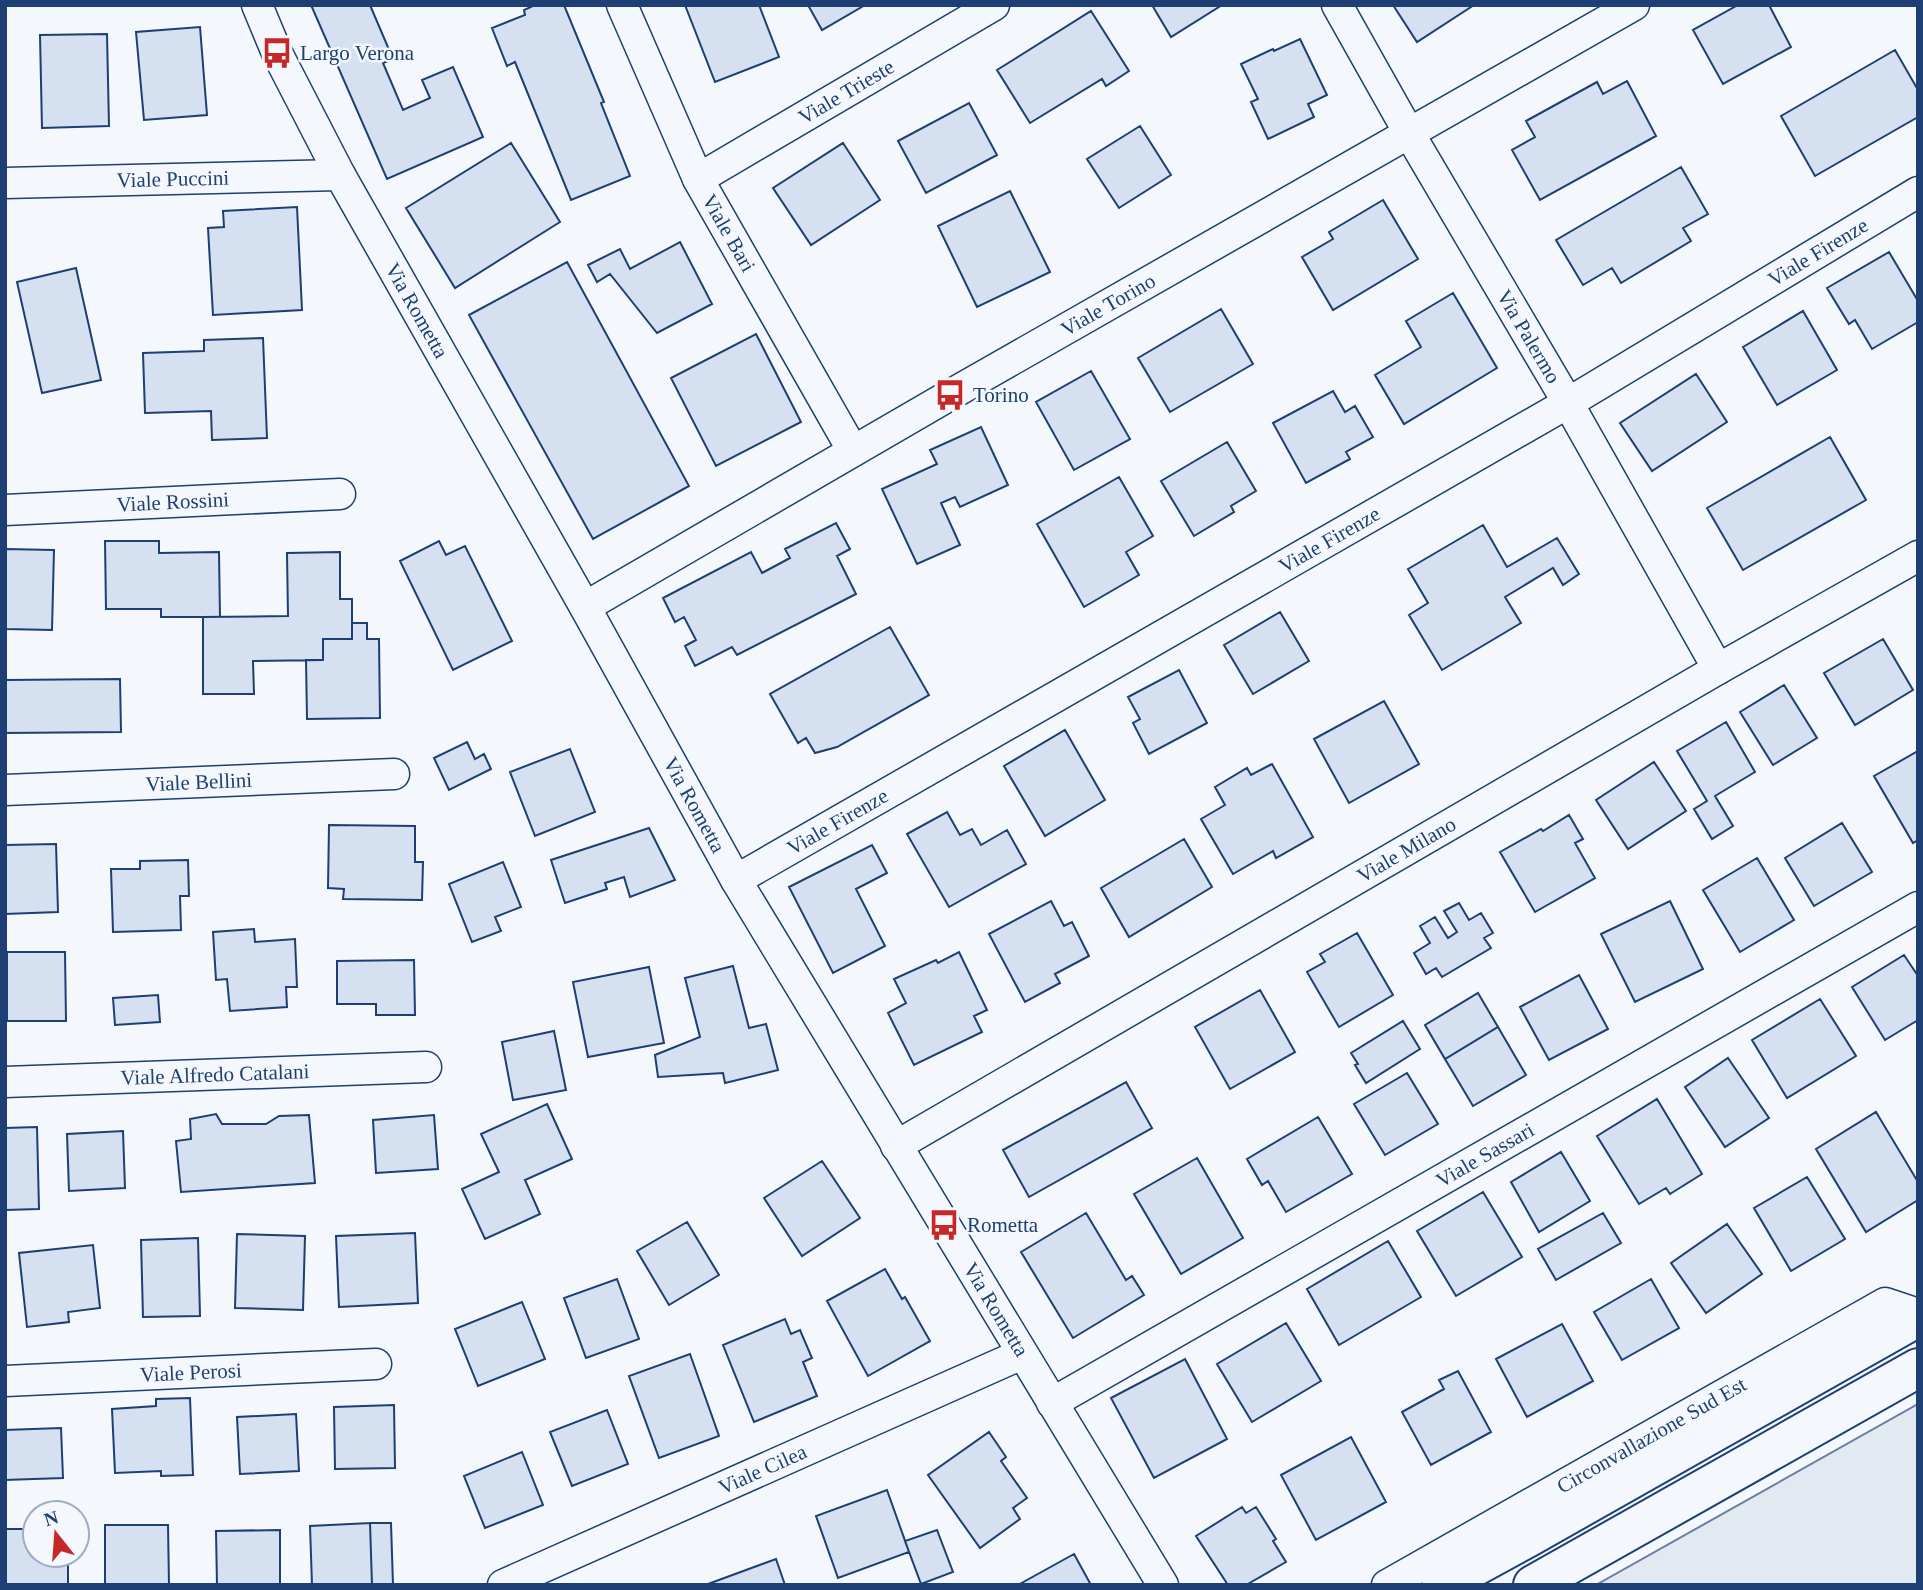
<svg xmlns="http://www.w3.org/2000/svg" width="1923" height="1590" viewBox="0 0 1923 1590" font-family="Georgia,serif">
	<rect width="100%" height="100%" fill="#f4f7fb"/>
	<!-- green -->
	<path fill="#e3e9f0" stroke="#687fa3" stroke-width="2" d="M1918,1404V1585H1596Z"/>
	<!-- building -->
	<path fill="#d5e0f0" stroke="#1d3f73" stroke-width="2" d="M311,5H370L393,59L383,63L403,110L430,98L422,80L453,67L483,137L387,179Z
		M535,5H564L604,102L601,103L630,176L571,200L515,62L507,66L492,28L525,15L524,10Z
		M685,5H759L779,57L715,82Z
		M808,5H865L822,30Z
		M1152,5H1222L1171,37Z
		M1393,5H1474L1417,42Z
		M1738,5H1769L1791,47L1723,84L1693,30Z
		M1091,11L1129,71L1106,86L1102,79L1030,123L997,70Z
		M200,27L207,115L144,120L136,32Z
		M107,34L109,126L42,128L40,35Z
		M1300,39L1327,95L1308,104L1314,117L1268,139L1251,102L1258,99L1241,64L1273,49L1274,51Z
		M1895,50L1918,90V117L1815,176L1781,116Z
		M1627,81L1656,136L1540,200L1512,150L1535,137L1526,121L1597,82L1603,94Z
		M969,103L997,155L926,193L898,141Z
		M1140,126L1171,175L1119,208L1087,159Z
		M511,143L560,222L455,288L406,208Z
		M843,143L880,200L811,245L773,188Z
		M1681,167L1708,214L1683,228L1691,241L1621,283L1612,268L1583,285L1556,240Z
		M1010,191L1050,272L977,307L938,226Z
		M1383,200L1418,259L1333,310L1302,257L1333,239L1329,232Z
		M297,207L302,310L213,315L208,228L224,227L223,211Z
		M680,242L712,304L657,333L610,274L597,282L588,265L620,249L630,269Z
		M1889,252L1918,301V322L1872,349L1855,320L1849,324L1827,288Z
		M567,262L689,486L593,539L469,315Z
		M76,268L101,380L42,393L17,282Z
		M1453,293L1497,368L1404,424L1375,375L1421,347L1406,321Z
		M1221,309L1253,364L1170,412L1138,358Z
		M1803,311L1837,370L1777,405L1743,347Z
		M756,334L801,422L716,466L671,378Z
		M263,338L267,438L212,440L211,411L145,413L143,353L204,351V340Z
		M1091,371L1130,439L1074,470L1036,402Z
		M1696,374L1727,422L1652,471L1620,423Z
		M1333,391L1345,412L1355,406L1373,437L1346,452L1350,459L1306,483L1273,423Z
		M981,427L1008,485L960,507L955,497L941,503L960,545L917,564L882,489L937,464L930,450Z
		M1830,437L1866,500L1743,570L1707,508Z
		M1227,442L1256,491L1231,506L1234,512L1194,536L1161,481Z
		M1119,477L1153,536L1126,552L1139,575L1084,607L1037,524Z
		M836,523L850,549L837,556L856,594L737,655L732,647L695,666L685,646L696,640L684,617L675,622L663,598L751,552L762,573L790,558L785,549Z
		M1483,525L1507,567L1557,538L1579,574L1563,585L1553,568L1505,597L1521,623L1442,670L1409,615L1428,603L1408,569Z
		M105,541H159V553L219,552L220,617H161V609H106Z
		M439,541L446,555L465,546L512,641L453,670L400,561Z
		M5,549L54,550L52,630L5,629Z
		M340,552V599H352V639H323V660L253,661L254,694H203V617L288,616L287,553Z
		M1280,612L1309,661L1253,694L1224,645Z
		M352,623H367V639H379L380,718L307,719L306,660H323V639H352Z
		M890,627L929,695L837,747L815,753L806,738L798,743L770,694Z
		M1883,639L1913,690L1855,725L1824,673Z
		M1179,670L1207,723L1149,754L1133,723L1140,719L1128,697Z
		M120,679L121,732L5,733V680Z
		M1784,685L1817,738L1773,765L1740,712Z
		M1384,701L1419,764L1349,803L1314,739Z
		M1726,722L1755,772L1715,796L1733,826L1712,839L1694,809L1707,801L1677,751Z
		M1065,730L1105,800L1045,836L1004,766Z
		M467,742L475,759L484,754L491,769L449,790L434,758Z
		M570,749L595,812L535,836L510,772Z
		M1918,751V840L1913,843L1874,776Z
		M1654,762L1686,811L1628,849L1596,800Z
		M1272,764L1313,837L1276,858L1273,851L1233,874L1201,819L1225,805L1215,787L1247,768L1251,775Z
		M947,812L960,835L972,829L981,845L1007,830L1026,864L949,907L907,834Z
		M1569,815L1583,839L1575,843L1595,878L1535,912L1500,852L1541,829L1543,831Z
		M1842,823L1872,872L1814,906L1785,858Z
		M329,825L415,826V862H423L422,900L343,899L344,889L328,888Z
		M649,828L675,880L630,897L624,877L605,883L607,889L565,903L551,860Z
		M1184,839L1212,887L1129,937L1101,888Z
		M56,844L58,912L5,914V845Z
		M872,845L887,873L856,889L885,946L833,973L789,887Z
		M1757,858L1794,920L1740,952L1703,890Z
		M188,860L189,896H180L181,930L113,932L111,869H140V861Z
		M503,862L521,907L495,917L501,931L472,942L449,884Z
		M1051,901L1064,926L1072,922L1089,956L1055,974L1060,983L1025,1002L989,934Z
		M1670,901L1703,969L1635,1002L1601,934Z
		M1459,903L1469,920L1481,913L1493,933L1484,938L1491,948L1442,977L1436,968L1426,974L1414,953L1430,943L1420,926L1435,917L1448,938L1457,932L1444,911Z
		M254,929L255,942L295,939L297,987H286L287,1007L230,1011L227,979L216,980L213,932Z
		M1357,933L1393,995L1339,1027L1307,972L1325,962L1320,954Z
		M7,952H65L66,1021H7Z
		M959,952L987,1010L974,1016L982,1032L914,1065L888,1013L906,1003L894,979L936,960L938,963Z
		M1904,955L1918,976V1020L1885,1040L1852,987Z
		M414,960L415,1015H376V1004H337V961Z
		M733,966L749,1028L766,1024L778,1070L725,1083L723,1073L658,1077L655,1055L700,1037L685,978Z
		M649,967L664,1043L588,1057L573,982Z
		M1579,975L1608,1029L1549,1060L1520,1007Z
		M1260,990L1295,1052L1230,1089L1195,1027Z
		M1478,993L1498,1027L1445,1059L1425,1025Z
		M158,995L160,1022L115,1025L113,998Z
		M1820,999L1856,1056L1787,1098L1752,1040Z
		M1403,1021L1420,1049L1366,1083L1355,1065L1358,1064L1351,1053Z
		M1498,1027L1526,1075L1473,1106L1445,1059Z
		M554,1031L566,1090L513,1100L502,1042Z
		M1728,1058L1769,1118L1725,1147L1685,1087Z
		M1407,1073L1438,1124L1385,1155L1354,1104Z
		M1126,1082L1152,1128L1029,1197L1003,1150Z
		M1657,1099L1702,1174L1670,1194L1666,1188L1639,1204L1597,1136Z
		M547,1104L572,1159L525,1180L540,1214L485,1239L462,1189L499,1172L481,1134Z
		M1876,1112L1918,1182V1200L1866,1232L1816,1149Z
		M216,1114L222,1124H266L279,1116L309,1115L315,1183L181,1192L176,1141L191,1139L190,1119Z
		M434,1115L438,1169L376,1173L373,1120Z
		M1318,1117L1352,1174L1286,1212L1268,1181L1262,1185L1247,1159Z
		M37,1127L39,1209L5,1210V1128Z
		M123,1131L125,1188L69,1191L67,1134Z
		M1561,1152L1590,1201L1539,1232L1511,1182Z
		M1197,1158L1243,1238L1181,1274L1134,1194Z
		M822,1161L860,1218L802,1256L764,1198Z
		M1807,1177L1845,1239L1791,1271L1754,1208Z
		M1483,1192L1522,1257L1456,1296L1417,1231Z
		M1086,1213L1126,1280L1132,1276L1144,1295L1073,1338L1021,1252Z
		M1603,1213L1621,1243L1556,1280L1538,1249Z
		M687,1222L719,1275L669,1305L637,1251Z
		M1727,1224L1762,1274L1706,1313L1671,1263Z
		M415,1233L418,1303L339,1307L336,1236Z
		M237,1234L305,1236L303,1310L235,1308Z
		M198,1238L200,1316L143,1317L141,1240Z
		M1388,1241L1421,1297L1339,1345L1307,1289Z
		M93,1245L100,1308L68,1312L69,1322L27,1327L19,1253Z
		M885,1269L902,1299L905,1297L930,1341L868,1376L827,1301Z
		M617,1279L639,1339L586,1358L564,1298Z
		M1651,1279L1679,1328L1622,1360L1594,1312Z
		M522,1302L545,1359L478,1386L455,1329Z
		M785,1319L791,1334L800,1330L812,1358L803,1362L817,1396L754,1422L723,1345Z
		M1286,1323L1321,1381L1252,1422L1217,1364Z
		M1562,1324L1593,1381L1527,1417L1496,1359Z
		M690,1354L719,1436L659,1458L629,1376Z
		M1185,1359L1227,1439L1154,1478L1111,1398Z
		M1458,1371L1491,1432L1431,1465L1402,1412L1444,1389L1439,1380Z
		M190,1398L193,1475L161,1476V1471L115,1473L112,1409L156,1406V1399Z
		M394,1405L395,1468L335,1469L334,1407Z
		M607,1410L628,1464L572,1486L550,1432Z
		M296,1414L299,1471L240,1474L237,1417Z
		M61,1428L63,1478L5,1480V1430Z
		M989,1432L1006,1457L1001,1461L1027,1498L1013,1508L1020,1519L980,1548L928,1475Z
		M1351,1437L1386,1502L1316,1540L1281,1475Z
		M522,1452L543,1505L485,1528L464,1476Z
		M887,1490L909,1552L838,1578L816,1516Z
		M1242,1507L1246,1513L1256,1507L1276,1539L1273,1541L1286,1562L1246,1585H1228L1196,1536Z
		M370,1523L372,1585H312L310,1526Z
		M370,1523H391L393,1585H372Z
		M105,1525H168L169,1585H105Z
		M5,1529H35V1555H68V1585H5Z
		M280,1530V1585H217L216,1531Z
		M937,1530L953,1572L921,1584L905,1541Z
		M1074,1554L1091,1585H1018Z
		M776,1559L785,1585H708V1584Z"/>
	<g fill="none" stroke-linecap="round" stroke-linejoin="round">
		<defs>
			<g id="minor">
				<path id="s1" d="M257,5L277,53L340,175L585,607L736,880L1163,1585"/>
				<path id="s2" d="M622,5L698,179L853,451"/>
				<path id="s3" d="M1337,5L1409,133L1568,403L1718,669"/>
				<path id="s4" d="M698,179L994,5"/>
				<path id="s5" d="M5,183L340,175"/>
				<path id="s6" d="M5,510L340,494"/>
				<path id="s7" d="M585,607L950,395L1634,5"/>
				<path id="s8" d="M5,790L394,774"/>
				<path id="s9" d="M736,880L1568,403L1918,192"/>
				<path id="s10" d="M5,1082L426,1067"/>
				<path id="s11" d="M896,1146L1718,669L1918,556"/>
				<path id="s12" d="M5,1381L376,1364"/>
				<path id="s13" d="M1052,1403L1918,907"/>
				<path id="s14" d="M503,1585L1022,1354"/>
				<path id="s15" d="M1387,1585L1885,1303L1918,1314"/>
			</g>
			<path id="secondary" d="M1441,1585L1527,1538L1918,1317
				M1533,1585L1918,1368"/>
		</defs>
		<!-- minor casing -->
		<use href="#minor" stroke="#1d3f73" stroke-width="33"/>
		<!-- secondary casing -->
		<use href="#secondary" stroke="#1d3f73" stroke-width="42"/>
		<!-- minor -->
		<use href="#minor" stroke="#f4f7fb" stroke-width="30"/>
		<!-- secondary -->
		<use href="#secondary" stroke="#f4f7fb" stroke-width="38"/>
	</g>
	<!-- icons -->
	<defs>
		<symbol id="bus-bare" viewBox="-9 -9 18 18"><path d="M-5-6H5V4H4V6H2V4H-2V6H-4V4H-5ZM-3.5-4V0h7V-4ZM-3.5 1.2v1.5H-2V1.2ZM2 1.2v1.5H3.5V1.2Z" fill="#c62828" stroke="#f4f7fb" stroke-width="2.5" paint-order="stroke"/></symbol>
	</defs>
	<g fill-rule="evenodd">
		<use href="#bus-bare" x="255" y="31" width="44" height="44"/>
		<use href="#bus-bare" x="928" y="373" width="44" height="44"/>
		<use href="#bus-bare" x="922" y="1203" width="44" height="44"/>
	</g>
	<g text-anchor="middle" stroke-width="5" stroke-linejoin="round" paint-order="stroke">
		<!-- poi labels -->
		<g font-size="21" fill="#1d3f73" stroke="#f4f7fb" text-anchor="start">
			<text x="300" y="60">Largo Verona</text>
			<text x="973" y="402">Torino</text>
			<text x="967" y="1232">Rometta</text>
		</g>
		<!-- street labels -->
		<g font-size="21" fill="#1d3f73" stroke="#f4f7fb">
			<text dy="7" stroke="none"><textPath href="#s4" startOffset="172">Viale Trieste</textPath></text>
			<text dy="7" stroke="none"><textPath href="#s5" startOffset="168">Viale Puccini</textPath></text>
			<text dy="7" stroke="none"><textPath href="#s2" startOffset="252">Viale Bari</textPath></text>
			<text dy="7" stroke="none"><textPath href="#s9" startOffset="1251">Viale Firenze</textPath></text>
			<text dy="7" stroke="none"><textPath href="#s7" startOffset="604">Viale Torino</textPath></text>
			<text dy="7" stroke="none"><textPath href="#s1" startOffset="345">Via Rometta</textPath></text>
			<text dy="7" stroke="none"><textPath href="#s3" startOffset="383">Via Palermo</textPath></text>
			<text dy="7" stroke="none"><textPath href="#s6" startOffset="168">Viale Rossini</textPath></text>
			<text dy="7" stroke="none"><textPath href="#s9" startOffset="684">Viale Firenze</textPath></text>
			<text dy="7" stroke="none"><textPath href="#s8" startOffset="194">Viale Bellini</textPath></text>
			<text dy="7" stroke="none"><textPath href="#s1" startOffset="912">Via Rometta</textPath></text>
			<text dy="7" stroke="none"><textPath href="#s9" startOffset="117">Viale Firenze</textPath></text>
			<text dy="7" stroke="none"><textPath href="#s11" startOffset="590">Viale Milano</textPath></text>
			<text dy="7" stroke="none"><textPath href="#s10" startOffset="210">Viale Alfredo Catalani</textPath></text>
			<text dy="7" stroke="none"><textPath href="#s13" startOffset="499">Viale Sassari</textPath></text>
			<text dy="7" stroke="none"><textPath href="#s1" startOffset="1500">Via Rometta</textPath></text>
			<text dy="7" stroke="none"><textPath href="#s12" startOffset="186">Viale Perosi</textPath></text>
			<text dy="7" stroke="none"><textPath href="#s15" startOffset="304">Circonvallazione Sud Est</textPath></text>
			<text dy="7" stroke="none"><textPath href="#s14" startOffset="284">Viale Cilea</textPath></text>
		</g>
	</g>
	<!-- border -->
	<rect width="1923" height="1590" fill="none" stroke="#1d3f73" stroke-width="14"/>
	<!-- north arrow -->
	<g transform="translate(56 1534) rotate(343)"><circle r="33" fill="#f4f7fb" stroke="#9eadc5" stroke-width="2"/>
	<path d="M0-5L12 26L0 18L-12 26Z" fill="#c62828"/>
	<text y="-10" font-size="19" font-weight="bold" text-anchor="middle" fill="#1d3f73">N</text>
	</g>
</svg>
